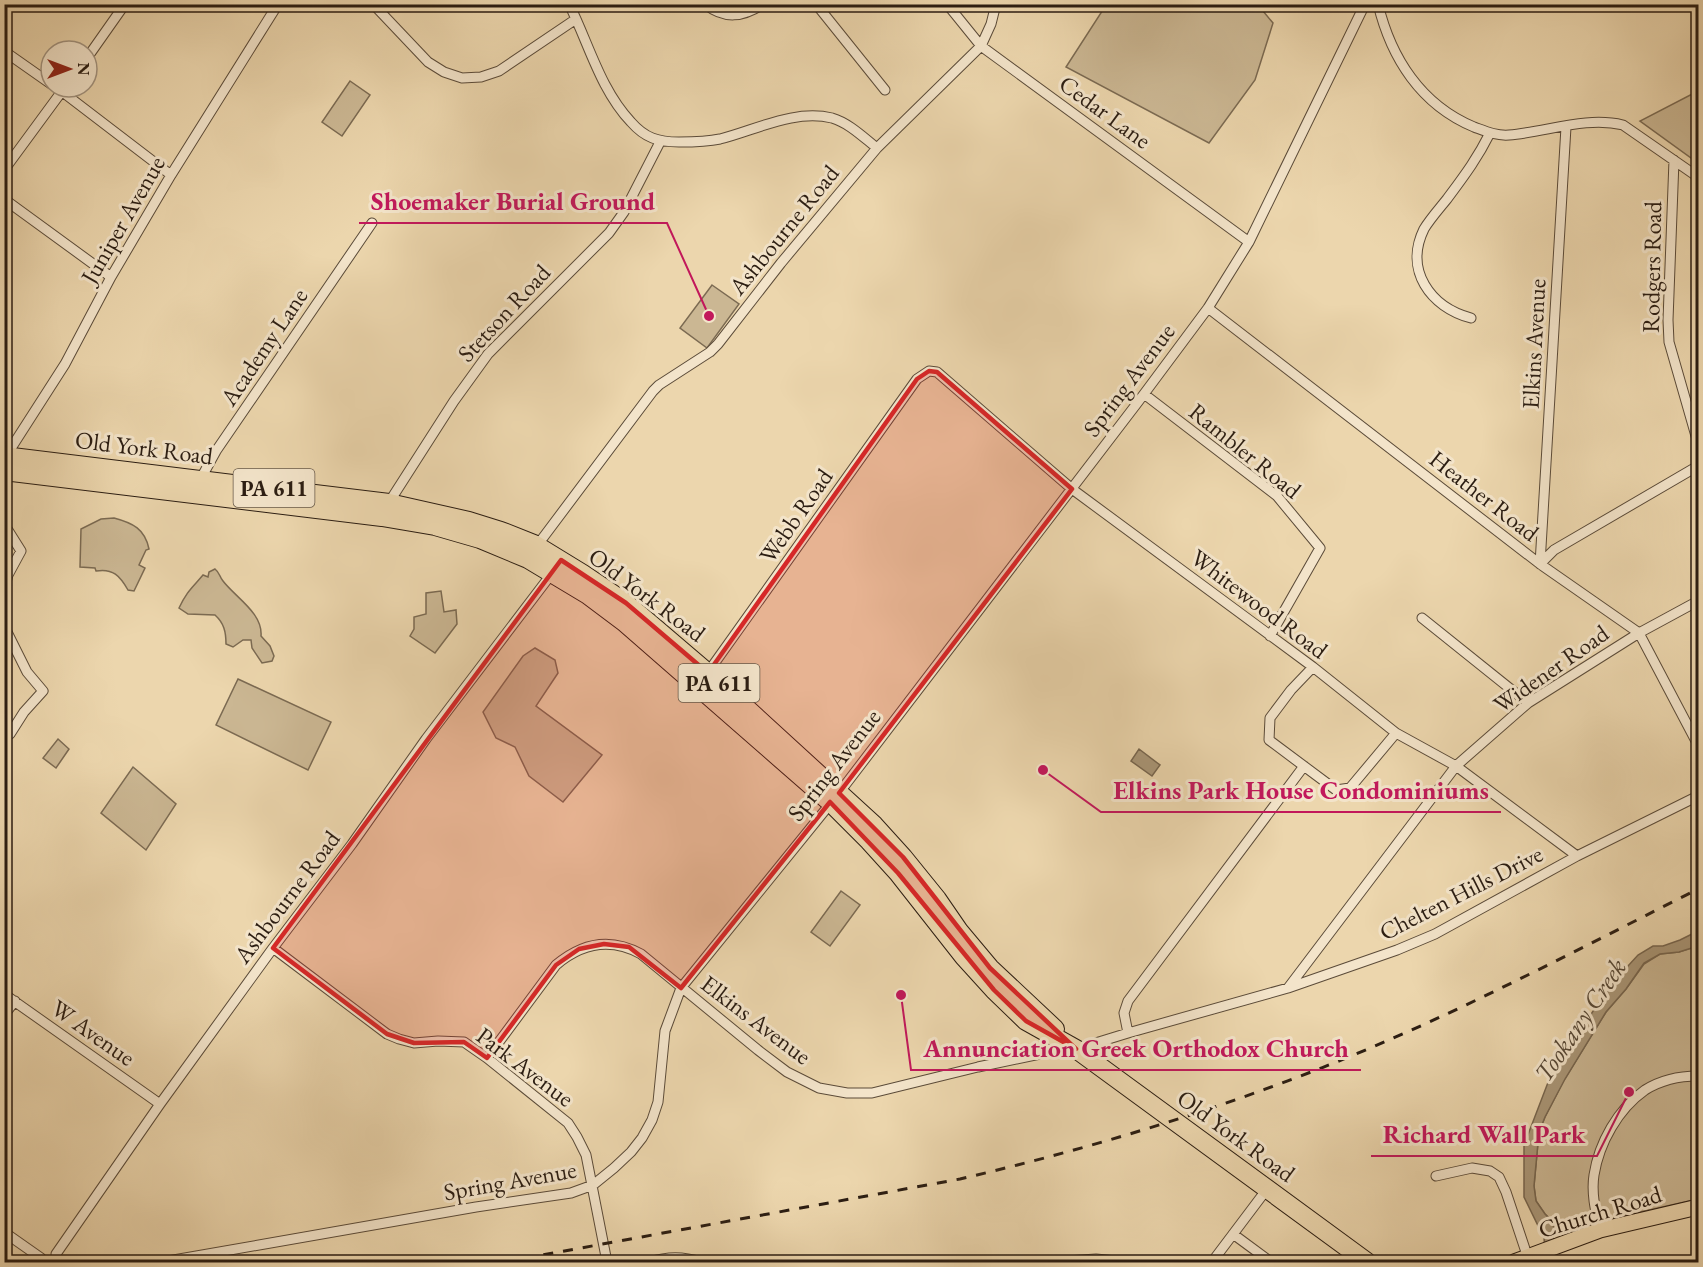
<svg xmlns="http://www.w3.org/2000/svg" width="1703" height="1267" viewBox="0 0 1703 1267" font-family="'EB Garamond',serif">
	<rect width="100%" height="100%" fill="#ecd6ad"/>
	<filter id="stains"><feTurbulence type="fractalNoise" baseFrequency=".00333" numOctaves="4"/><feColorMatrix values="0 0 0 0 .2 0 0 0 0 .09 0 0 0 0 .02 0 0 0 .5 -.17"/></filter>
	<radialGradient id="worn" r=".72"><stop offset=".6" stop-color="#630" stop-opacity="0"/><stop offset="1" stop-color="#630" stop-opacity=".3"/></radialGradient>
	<!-- green -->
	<path fill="#cbb793" stroke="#7b6a52" stroke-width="1.5" d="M1150,4L1258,5L1273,23L1255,80L1209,143L1066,67L1106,5L1143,10Z
		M350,81L370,95L342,136L322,122Z
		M1698,91V163L1640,121Z
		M712,285L739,304L707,348L680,328Z
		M114,518C133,523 145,529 149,549L146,550L139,565L145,568L134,591L128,590C120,576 113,568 96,571L95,568L80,567L81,529L101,519Z
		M215,569C220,573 219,576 223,581C235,597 263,613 261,636L270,646L274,656L272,661L262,663L252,648L251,640H243L233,647L226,644C226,632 224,623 215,615L188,614L179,608C187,591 192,588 203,575L208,577L209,572Z
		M441,591L444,612L456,610L457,624L435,653L410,636L414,629V617L426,614V593Z
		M535,648L555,660L558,673L536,706L602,755L563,802L529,776L515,747L496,738L483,712L523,656Z
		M238,679L331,722L308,770L216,725Z
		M58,739L69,749L56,768L43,758Z
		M133,767L176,804L146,850L101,813Z
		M841,891L860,905L830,946L811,932Z
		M1698,946V1199L1605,1220L1553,1236L1554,1228L1551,1220L1545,1214L1536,1201L1534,1186L1539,1132L1545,1117L1564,1080L1606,1012L1626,989L1644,964L1660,954L1679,952Z"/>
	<!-- water -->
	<path fill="#aa9778" stroke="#77664f" stroke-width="1.5" d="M1139,749L1160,765L1152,776L1131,761Z
		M1698,931V946L1679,952L1660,954L1644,963L1626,989L1606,1012L1565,1079L1545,1117L1539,1132L1534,1186L1536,1201L1545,1214L1551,1220L1554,1228L1553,1236L1558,1262H1546L1544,1238L1524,1197V1145L1552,1072L1566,1054L1595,1008L1605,996L1621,971L1628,966L1638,955L1653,946H1663L1680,940Z"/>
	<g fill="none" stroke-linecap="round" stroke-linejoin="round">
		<defs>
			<path id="street" d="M373,4L428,62L444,72L462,78L481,77L499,71L576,19
				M569,4C589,44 600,89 631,122C645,138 658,142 679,142C693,142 706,142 720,139C756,130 794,109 832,118C849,123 863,137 877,148
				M705,4C725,20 743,17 763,4
				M816,4L885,90
				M947,4L981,46L1249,242
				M1378,4C1391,58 1421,105 1474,127C1485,131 1496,136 1509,135C1547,132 1586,116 1623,125L1698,177
				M4,51L51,84
				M87,58L125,4
				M56,87L171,175
				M1674,160L1668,320L1669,342L1698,443
				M4,170L65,87
				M4,199L111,277
				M1208,308L1540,564L1639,633L1698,745
				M1471,318C1430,307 1404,270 1424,229C1430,219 1439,209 1447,199C1464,176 1477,159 1490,133
				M1144,394L1277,496L1320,548L1270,636
				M6,456L65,364L111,277L171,175L278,4
				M200,480L216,451L372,223
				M388,504L454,401L488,354L609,233L624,212L660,142
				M4,524L21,551L8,575L4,589
				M536,547L653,391L659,385L710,352L718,344L781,263L877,148L981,46L991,24L996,4
				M1540,564L1566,127
				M1540,564L1554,550L1698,466
				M1422,618L1528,703
				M4,626L27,672L43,691L24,712L10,734
				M1313,667L1291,690L1270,718L1269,740L1336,790L1350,788L1396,733
				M706,675L917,379L929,371L937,372L1072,489L1313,667L1396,733L1456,766L1577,856
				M273,948L387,1034L399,1039L414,1043L438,1041L464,1042L487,1058L568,1123L577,1137L586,1155L607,1262
				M1288,988L1456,766L1528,703L1639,633L1698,601
				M4,994L160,1104
				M4,1015L15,1001
				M1128,1033L1288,988L1397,950L1435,934L1577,856L1698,796
				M487,1058L556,965C582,943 610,937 641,954L758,1050L787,1072L819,1088L847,1093H872L978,1067L1040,1054L1076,1049L1128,1033L1124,1013L1128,1001L1304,766
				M1436,1176L1472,1168L1490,1171L1499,1177L1506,1192L1528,1258
				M1600,1230C1596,1213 1591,1194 1594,1175C1599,1143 1618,1109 1645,1090C1661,1080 1680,1076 1698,1076
				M4,1232L41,1258L44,1262
				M1233,1234L1271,1262
				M57,1262L56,1254L160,1104L273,948L352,844L426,739L553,572
				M162,1262L476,1207L571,1193L593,1185L614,1168L631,1152L642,1138L652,1120L658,1102L665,1031L681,988L839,793L1138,402L1208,308L1249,242L1365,4
				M650,1262C668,1256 683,1256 700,1262
				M1053,1262L1096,1259L1126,1262
				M1212,1262L1267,1189"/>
			<path id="primary" d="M1514,1262L1600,1230L1698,1207"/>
			<path id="highway" d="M4,456L389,503L469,521L501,531L534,544L583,574L626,603L708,673L874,825L903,857L937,899L959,931L990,968L1055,1029
				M4,471L382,517L435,526L480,539L528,559L588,595L624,622L830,802L869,841L898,873L964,957L994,990L1026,1021L1076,1049L1367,1262"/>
		</defs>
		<!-- street casing -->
		<use href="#street" stroke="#5b4b39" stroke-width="11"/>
		<!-- primary casing -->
		<use href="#primary" stroke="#2b1d12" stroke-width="17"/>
		<!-- highway casing -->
		<use href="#highway" stroke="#2b1d12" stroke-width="20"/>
		<!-- street -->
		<use href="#street" stroke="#f3e4ca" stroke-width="9"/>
		<!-- primary -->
		<use href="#primary" stroke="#ecd6ad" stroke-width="15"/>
		<!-- highway -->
		<use href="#highway" stroke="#ecd6ad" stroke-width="18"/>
		<!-- rail -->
		<path stroke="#2b1d12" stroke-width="3" stroke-dasharray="10 10" stroke-linecap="butt" d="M504,1262L960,1179C1101,1146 1241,1103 1375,1046C1485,999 1591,943 1698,889"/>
	</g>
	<!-- marked area -->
	<path fill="#d62828" fill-opacity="0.2" stroke="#d62828" stroke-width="4.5" stroke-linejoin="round" d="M929,371L937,372L1072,489L839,793L903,857L990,968L1076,1049L1026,1021L994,990L898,873L830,802L681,988L629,947L604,944L579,949L556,965L487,1058L464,1042L414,1043L387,1034L273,948L561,560L626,603L708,673L917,379Z"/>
	<g text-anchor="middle" stroke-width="6" stroke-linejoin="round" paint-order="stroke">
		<!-- shield labels -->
		<g fill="#f3e4ca" stroke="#675949" stroke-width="1.5">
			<rect x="233.5" y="469" width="81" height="38" rx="4.5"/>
			<rect x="678.5" y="664" width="81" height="38" rx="4.5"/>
		</g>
		<g font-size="22" font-weight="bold" fill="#2b1d12">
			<text x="274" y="496">PA 611</text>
			<text x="719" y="691">PA 611</text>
		</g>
		<!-- street labels -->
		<g font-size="24" fill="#2b1d12" stroke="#f3e4ca">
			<text transform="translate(1105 112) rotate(36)" y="8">Cedar Lane</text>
			<text transform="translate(123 220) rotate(-60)" y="8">Juniper Avenue</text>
			<text transform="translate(784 230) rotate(-51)" y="8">Ashbourne Road</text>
			<text transform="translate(1652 267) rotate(-89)" y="8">Rodgers Road</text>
			<text transform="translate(504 313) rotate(-47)" y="8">Stetson Road</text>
			<text transform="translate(1534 344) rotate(-87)" y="8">Elkins Avenue</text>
			<text transform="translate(264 347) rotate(-56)" y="8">Academy Lane</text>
			<text transform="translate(1129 380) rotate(-53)" y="8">Spring Avenue</text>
			<text transform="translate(144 448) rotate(7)" y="8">Old York Road</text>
			<text transform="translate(1245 451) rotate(39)" y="8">Rambler Road</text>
			<text transform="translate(1484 496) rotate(38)" y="8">Heather Road</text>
			<text transform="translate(796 516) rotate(-55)" y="8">Webb Road</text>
			<text transform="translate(647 595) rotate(37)" y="8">Old York Road</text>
			<text transform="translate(1259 604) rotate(37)" y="8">Whitewood Road</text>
			<text transform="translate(1551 669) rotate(-35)" y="8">Widener Road</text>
			<text transform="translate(834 765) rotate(-52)" y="8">Spring Avenue</text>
			<text transform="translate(1461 893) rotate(-27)" y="8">Chelten Hills Drive</text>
			<text transform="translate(287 897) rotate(-53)" y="8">Ashbourne Road</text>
			<text transform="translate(756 1020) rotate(37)" y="8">Elkins Avenue</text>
			<text transform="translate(93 1033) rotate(35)" y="8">W Avenue</text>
			<text transform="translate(525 1067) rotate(37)" y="8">Park Avenue</text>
			<text transform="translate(1236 1136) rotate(36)" y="8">Old York Road</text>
			<text transform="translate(510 1181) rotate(-10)" y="8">Spring Avenue</text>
			<text transform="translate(1600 1212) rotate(-17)" y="8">Church Road</text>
		</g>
		<!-- water labels -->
		<g font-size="26" font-style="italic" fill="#574836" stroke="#f3e4ca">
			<text transform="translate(1580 1020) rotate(-56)" y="9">Tookany Creek</text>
		</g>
	</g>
	<!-- callouts -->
	<path fill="none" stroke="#c2185b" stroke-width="2" d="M709 316L667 223H359M1043 770L1101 812H1501M901 995L911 1070H1361M1629 1092L1597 1156H1371"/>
	<g fill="#c2185b" stroke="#f3e4ca" stroke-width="2">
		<circle cx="709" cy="316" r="6"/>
		<circle cx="1043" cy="770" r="6"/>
		<circle cx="901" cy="995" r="6"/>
		<circle cx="1629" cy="1092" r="6"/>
	</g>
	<g font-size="26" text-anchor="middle" font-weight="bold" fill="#c2185b" stroke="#f3e4ca" stroke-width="6" stroke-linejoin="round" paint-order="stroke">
		<text x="513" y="210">Shoemaker Burial Ground</text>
		<text x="1301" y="799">Elkins Park House Condominiums</text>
		<text x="1136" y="1057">Annunciation Greek Orthodox Church</text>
		<text x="1484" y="1143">Richard Wall Park</text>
	</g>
	<!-- margin -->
	<rect width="1703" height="1267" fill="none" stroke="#ecd6ad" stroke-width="24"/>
	<rect x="6" y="6" width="1691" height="1255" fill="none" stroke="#2b1d12" stroke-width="3"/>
	<rect x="12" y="12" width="1679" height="1243" fill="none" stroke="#2b1d12" stroke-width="1.5"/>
	<!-- north arrow -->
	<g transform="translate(69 69) rotate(90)"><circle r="28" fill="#f3e4ca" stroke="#a39480" stroke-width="1.5"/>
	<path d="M0-4.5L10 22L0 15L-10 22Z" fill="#8f2418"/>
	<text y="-9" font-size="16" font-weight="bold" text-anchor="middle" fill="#2b1d12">N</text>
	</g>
	<rect width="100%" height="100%" filter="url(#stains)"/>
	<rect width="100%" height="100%" fill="url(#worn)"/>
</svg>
